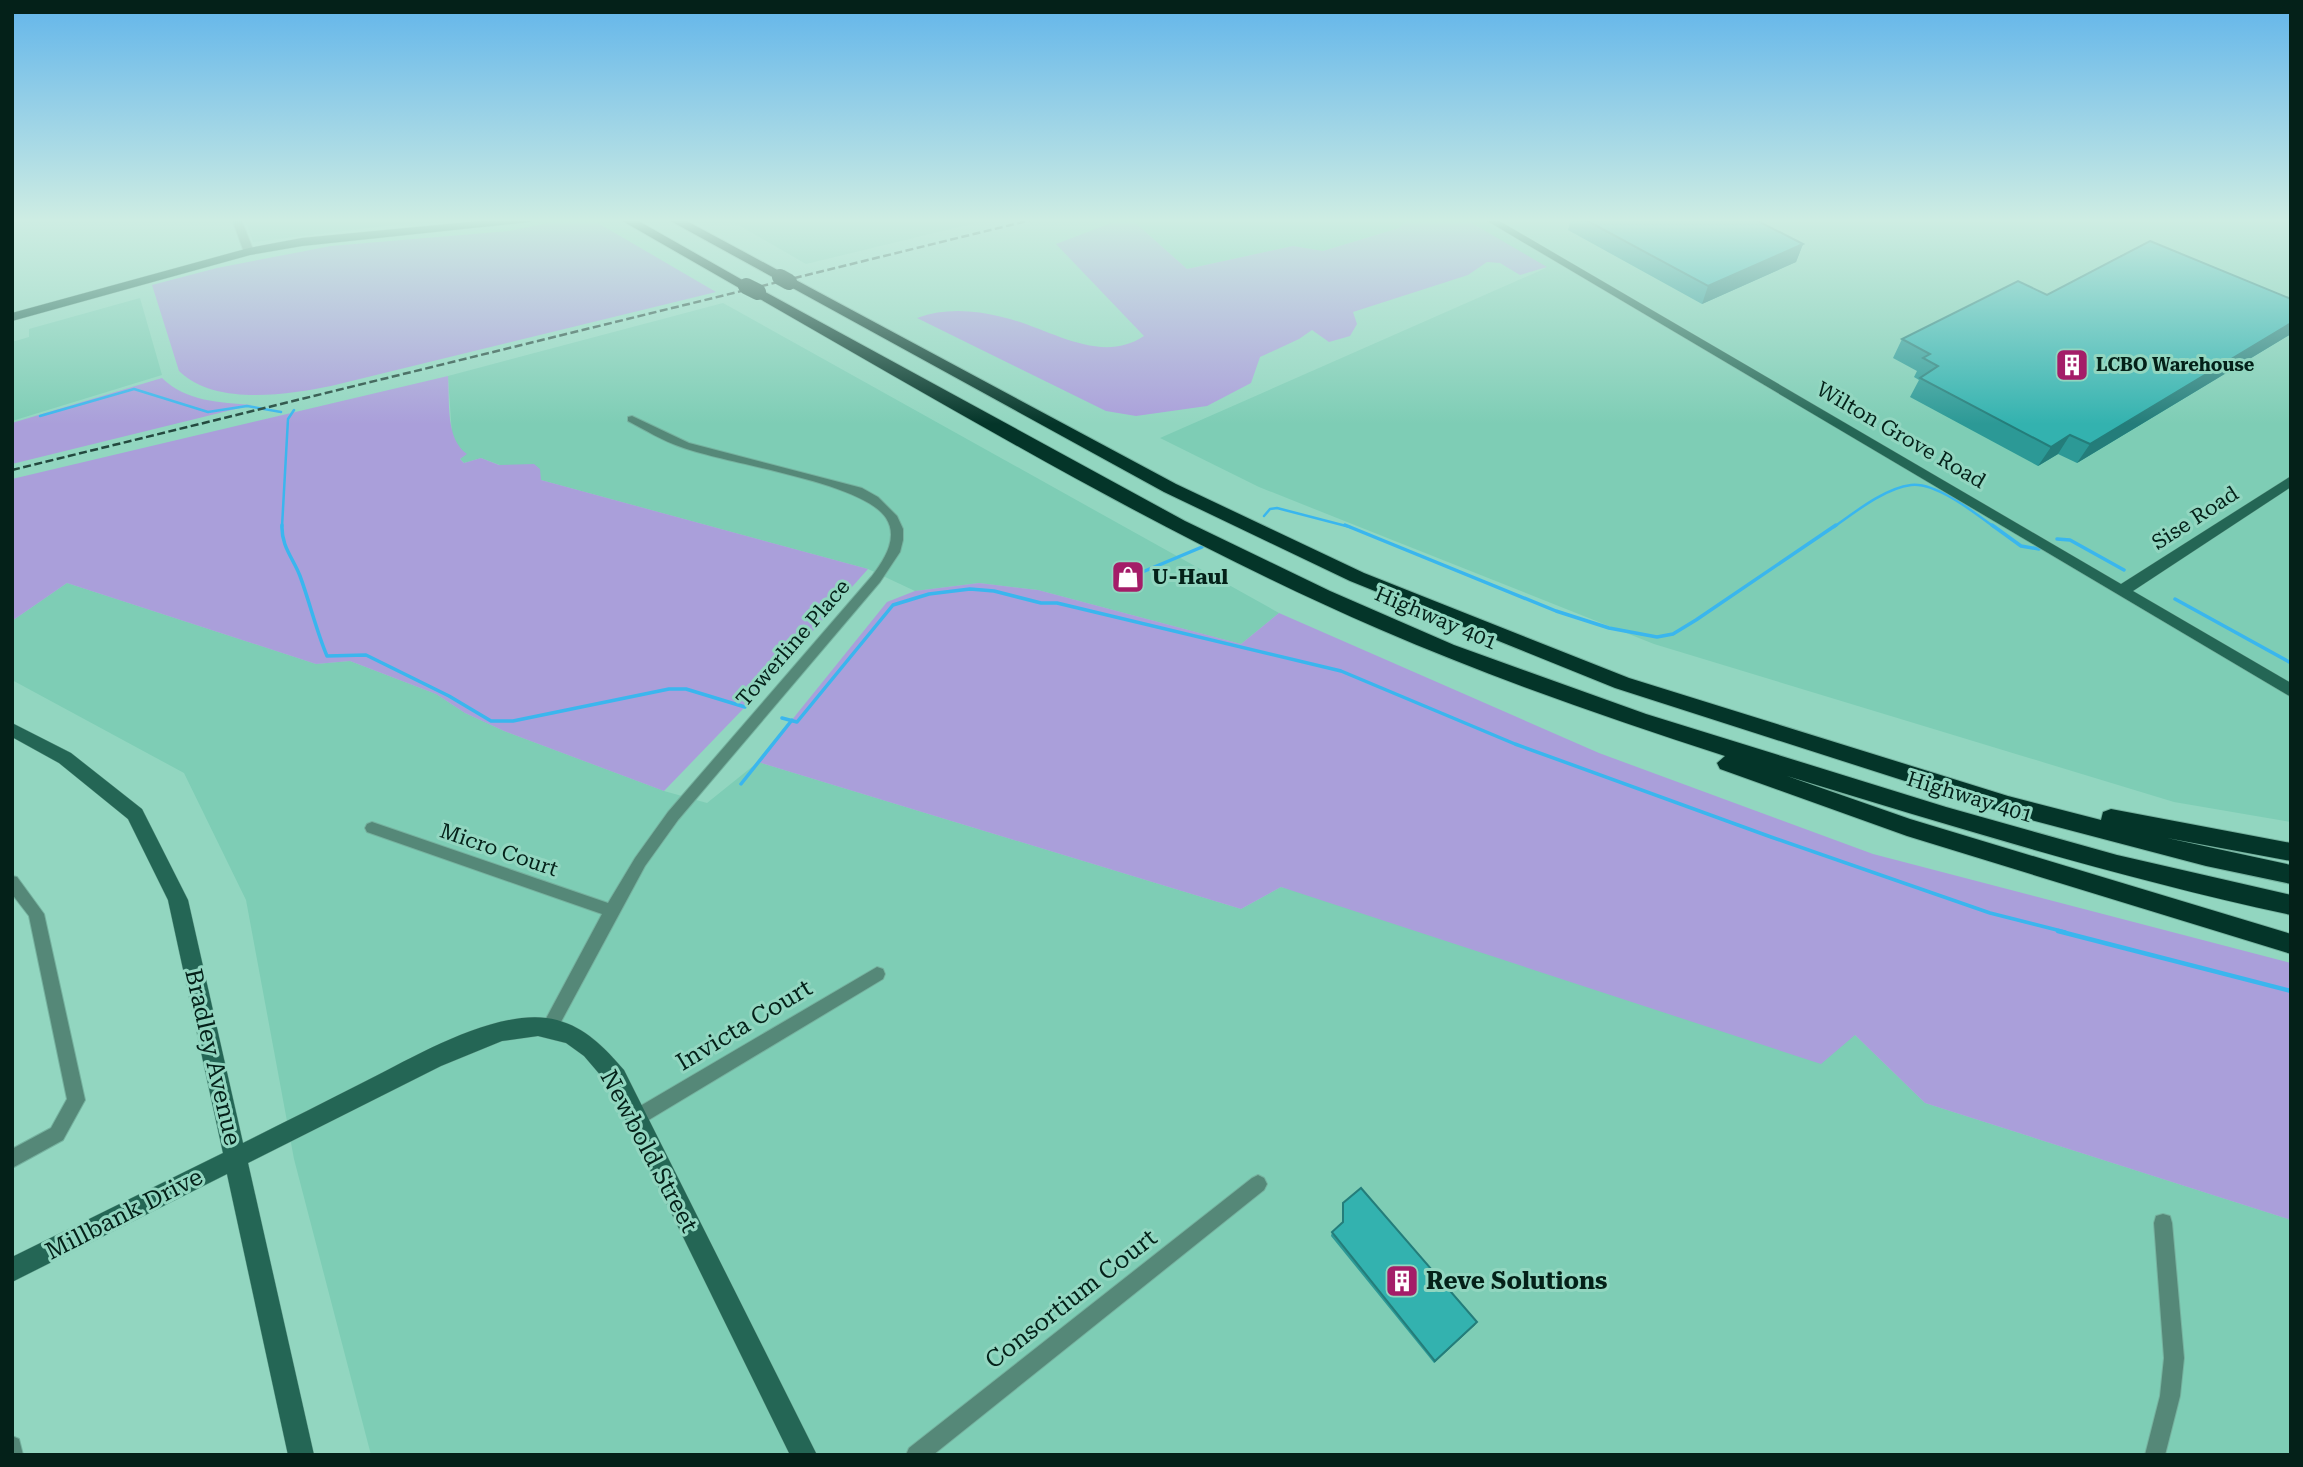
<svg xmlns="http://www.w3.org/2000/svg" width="2303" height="1467" viewBox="0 0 2303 1467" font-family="'Roboto Serif',serif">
	<rect width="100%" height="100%" fill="#92d6c0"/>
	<!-- built -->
	<path fill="#7ecdb5" d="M245,219H500L402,224L253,242Z
		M728,219H992L806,264Z
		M1131,219H1406L1399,228L1323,251L1293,246L1187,269Z
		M1464,219H2291V822L2174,802L1654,644L1259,487L1160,438L1546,268Z
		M140,298L162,375L12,421V342L29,337V329Z
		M723,303L1279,613L1241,644L1038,590L979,583L915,591L868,569L541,480L481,458L464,463L460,459L466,454L457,447L452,435L448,376Z
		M67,583L316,664L350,661L436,694L465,713L504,731L664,791L707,803L758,762L1241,909L1281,887L1855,1035L1925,1103L2291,1220V1455H371L294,1159L246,900L184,773L12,680V621Z"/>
	<!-- green -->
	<path fill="#aa9fda" d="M568,219H591L716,292L331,386C287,395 215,406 179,371L152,285L217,268L331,246L509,231Z
		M1122,219H1131L1187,269L1293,246L1323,251L1399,228L1406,219H1465L1547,267L1520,275L1500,263L1487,262L1468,275L1353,312L1357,324L1350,336L1329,342L1312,330L1299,339L1260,357L1251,383L1207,406L1136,416L1106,411L917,318C945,308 973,310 1002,317C1048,327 1099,366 1144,336L1056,244Z
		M448,376C450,401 445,439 467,454L460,459L464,463L481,458L499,465L534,464L540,469L541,480L868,569L745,707L664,791L504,731L465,713L436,694L350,661L316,664L67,583L12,621V479Z
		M162,378C187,402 219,402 252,405L12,464V423Z
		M979,583L1038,590L1241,644L1279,613L1599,753L1873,854L2291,963V1220L1925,1103L1855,1035L1821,1064L1281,887L1241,909L758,762L887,602L915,591Z"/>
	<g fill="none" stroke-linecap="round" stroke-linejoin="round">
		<!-- stream-far2 -->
		<path stroke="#3ab6ee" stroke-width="2.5" d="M40,416L134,389L208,412L247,406L281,412
			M1264,516L1270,509L1277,508L1350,527
			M282,527L288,419L294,410
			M1834,527C1855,512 1885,488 1911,485C1936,482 1975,513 1994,527"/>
		<!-- stream-far1 -->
		<path stroke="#3ab6ee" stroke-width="3.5" d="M282,525C281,546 293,558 300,576C310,603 316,630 327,656L366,655L449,696L491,721H513L669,689H686L745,707
			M1345,525L1556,611L1609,628L1657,637L1673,634L1696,620L1836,525
			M1992,525L2021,546L2039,549
			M2057,539L2070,540L2124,570
			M1140,573L1202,547
			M2175,599L2291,663
			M782,718L797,722L893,605L929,594L970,589L994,591L1041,603H1057L1341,671L1515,744L1771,837L1990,913L2065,932
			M741,784L792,720"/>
		<!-- stream -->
		<path stroke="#3ab6ee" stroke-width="4.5" d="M2058,931L2291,991"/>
		<defs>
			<path id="street" d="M232,219H241L254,252L252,254L244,252Z
				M632,416L689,443L862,488L878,497L897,516L903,529V540L900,552L880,582L678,820L645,866L555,1033L549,1036L543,1033L541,1028L602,914L367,832L365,828L367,824L372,822L608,903L635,858L668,812L872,576C884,560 899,538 886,518C863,482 726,464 681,447C663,441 645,430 628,421V417Z
				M12,876L17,877L44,914L85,1100L63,1140L12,1168V1149L51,1128L67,1099L29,916L12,894Z
				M877,967L883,969L885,974L883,979L642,1124L636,1126L630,1124L627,1118L630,1112Z
				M1258,1175L1264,1178L1267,1184L1264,1190L933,1455H906L909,1448L1252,1178Z
				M2163,1214L2170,1216L2172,1223L2184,1358L2180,1396L2165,1455H2145L2160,1396L2164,1358L2154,1223L2156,1216Z
				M12,1436L19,1439L23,1455H12Z"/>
			<path id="secondary" d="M500,219H536L530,222L302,246L250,255L12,321V313L249,248L302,238Z
				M1484,219H1496L2121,584L2291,476V487L2133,591L2291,683V697Z
				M12,723L71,753L142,809L188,900L243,1143C283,1123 323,1103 362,1083C413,1058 499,1005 557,1020C586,1028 604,1047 624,1070L817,1455H790L608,1084L584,1056L566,1043L538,1036L502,1041L441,1066L248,1163L314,1455H288L227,1174L12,1282V1257L223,1153L168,900L128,819L59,763L12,737Z"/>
			<path id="highway" d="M619,219H635L753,286L751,289H741Z
				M667,219H683L785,274L786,278L794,279L1176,484L1364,573L1629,678L2008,796L2101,820L2103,812L2111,809L2291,843V861L2167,838L2291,865V884L2206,866L2008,814L1615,688L1350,581L1164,492Z
				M758,288L1185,521L1330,591L1454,645L1646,714L1946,807L2117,855L2291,895V915C2120,878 1954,827 1787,776L1910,819L2291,934V954L1907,836L1720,769L1717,763L1725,756C1608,718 1492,678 1379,629C1162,535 958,412 753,295L751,292L753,289Z"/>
		</defs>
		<!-- street casing -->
		<use href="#street" stroke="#76b29f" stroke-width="2"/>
		<!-- secondary casing -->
		<use href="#secondary" stroke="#76b29f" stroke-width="1"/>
		<!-- highway casing -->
		<use href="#highway" stroke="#76b29f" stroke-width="2"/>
		<!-- street -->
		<use href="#street" fill="#558878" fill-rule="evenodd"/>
		<!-- secondary -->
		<use href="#secondary" fill="#246655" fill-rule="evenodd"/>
		<!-- highway -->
		<use href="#highway" fill="#043529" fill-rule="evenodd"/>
		<!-- rail -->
		<path stroke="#23493e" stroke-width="2.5" stroke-dasharray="8 3.5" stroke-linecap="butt" d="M12,470L1035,219"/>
		<defs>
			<path id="highway-bridge" d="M780,277L789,282
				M746,286L758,292"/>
		</defs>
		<!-- highway-bridge casing -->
		<use href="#highway-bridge" stroke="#76b29f" stroke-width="17" stroke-linecap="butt"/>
		<!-- highway-bridge -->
		<use href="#highway-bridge" stroke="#043529" stroke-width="16"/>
	</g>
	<!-- wall -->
	<path fill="#2c9996" d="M1571,219H1754L1803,244L1796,262L1702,304L1568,230Z
		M2291,299V334L2077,463L2058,454L2038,466L1910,397L1919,380L1914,377L1917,371L1893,358L1902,339Z
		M1343,1203L1475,1325L1434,1363L1331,1236L1332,1232L1342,1223V1207Z"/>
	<!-- shaded-wall -->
	<path fill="#247d7a" d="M1803,244L1796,262L1702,304L1708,286Z
		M2291,323V334L2077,463L2090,444Z
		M2070,435L2058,454L2038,466L2051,447Z
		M1477,1322L1475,1325L1434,1363L1435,1361Z"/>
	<!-- building -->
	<path fill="#33b2af" stroke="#247d7a" stroke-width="2" d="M1584,219H1754L1803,244L1708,286Z
		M2150,241L2291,299V323L2090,444L2070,435L2051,447L1920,378L1938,366L1923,358L1930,354L1902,339L2018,281L2047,295Z
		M1361,1188L1477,1322L1435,1361L1332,1232L1343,1222V1203Z"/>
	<!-- sky -->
	<linearGradient id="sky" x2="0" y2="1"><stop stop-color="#62b5ea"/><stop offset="0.52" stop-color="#ceede3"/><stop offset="1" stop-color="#ceede3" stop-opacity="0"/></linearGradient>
	<rect width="2303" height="424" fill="url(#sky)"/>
	<!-- icons -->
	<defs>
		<symbol id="building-square" viewBox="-11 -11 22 22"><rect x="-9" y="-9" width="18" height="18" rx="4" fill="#a41d68" stroke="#92d6c0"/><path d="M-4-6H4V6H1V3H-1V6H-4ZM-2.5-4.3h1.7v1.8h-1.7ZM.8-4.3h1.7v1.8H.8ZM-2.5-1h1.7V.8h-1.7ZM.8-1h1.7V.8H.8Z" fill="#fff"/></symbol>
		<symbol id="shop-square" viewBox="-11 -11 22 22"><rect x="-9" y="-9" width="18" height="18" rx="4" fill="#a41d68" stroke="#92d6c0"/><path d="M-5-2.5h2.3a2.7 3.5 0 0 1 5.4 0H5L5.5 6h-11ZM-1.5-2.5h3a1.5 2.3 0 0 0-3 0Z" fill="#fff"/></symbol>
	</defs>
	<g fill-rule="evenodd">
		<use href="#building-square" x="2053" y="346" width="38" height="38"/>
		<use href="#shop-square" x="1109" y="558" width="38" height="38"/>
		<use href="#building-square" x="1383" y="1262" width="38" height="38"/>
	</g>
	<g text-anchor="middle" stroke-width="6" stroke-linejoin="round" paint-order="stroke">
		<!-- far-poi labels -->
		<g font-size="18" font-weight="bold" fill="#042119" stroke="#92d6c0" text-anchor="start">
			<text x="2096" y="371">LCBO Warehouse</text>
		</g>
		<!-- street labels -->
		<g font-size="21" fill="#042119" stroke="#92d6c0">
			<text transform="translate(1901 435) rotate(30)" y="7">Wilton Grove Road</text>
			<text transform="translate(2195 518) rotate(-33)" y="7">Sise Road</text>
			<text transform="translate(1436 618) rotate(23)" y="7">Highway 401</text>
			<text transform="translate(793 643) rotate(-49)" y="7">Towerline Place</text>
			<text transform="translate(1970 797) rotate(17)" y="7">Highway 401</text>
			<text transform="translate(499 850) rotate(19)" y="7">Micro Court</text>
		</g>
		<!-- poi labels -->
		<g font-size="21" font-weight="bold" fill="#042119" stroke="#92d6c0" text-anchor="start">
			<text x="1152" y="584">U-Haul</text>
		</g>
		<!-- near-street labels -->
		<g font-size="24" fill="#042119" stroke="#92d6c0">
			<text transform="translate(744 1025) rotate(-31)" y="8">Invicta Court</text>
			<text transform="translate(213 1057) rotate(77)" y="8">Bradley Avenue</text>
			<text transform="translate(649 1151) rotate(62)" y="8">Newbold Street</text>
			<text transform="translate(124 1214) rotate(-27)" y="8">Millbank Drive</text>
			<text transform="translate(1071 1299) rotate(-38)" y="8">Consortium Court</text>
		</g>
		<!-- near-poi labels -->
		<g font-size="24" font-weight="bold" fill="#042119" stroke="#92d6c0" text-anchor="start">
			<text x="1426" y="1289">Reve Solutions</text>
		</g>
	</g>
	<!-- border -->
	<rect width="2303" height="1467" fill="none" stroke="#042119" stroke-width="28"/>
</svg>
